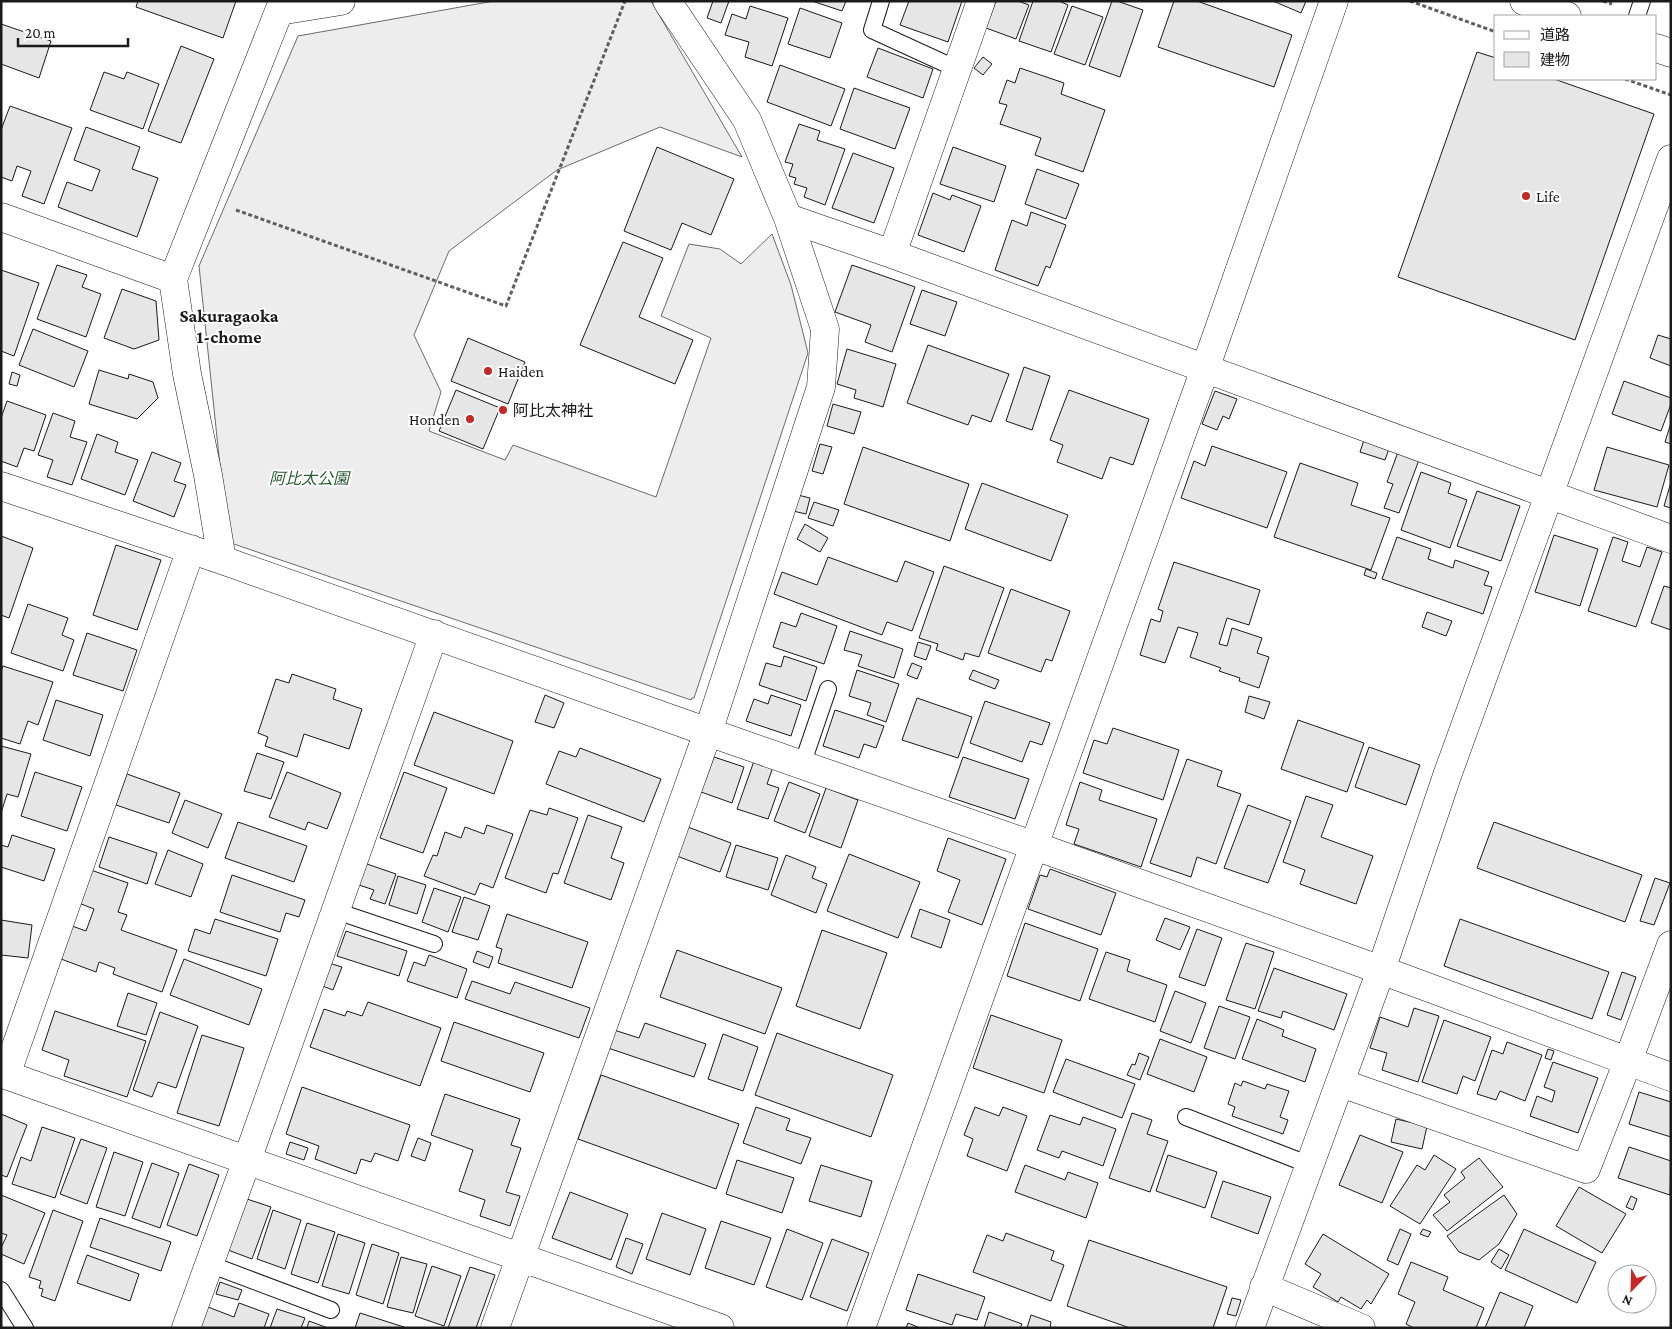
<svg xmlns="http://www.w3.org/2000/svg" width="1672" height="1329" viewBox="0 0 1672 1329" font-family="'Crimson Pro','Noto Sans JP',serif">
	<rect width="100%" height="100%" fill="#fff"/>
	<!-- built -->
	<path fill="#ededed" stroke="#6a6a6a" d="M494,1H651L742,157L660,127L557,170L449,251L414,335L441,392L429,431L505,460L513,445L656,497L711,338L661,316L689,244L720,249L741,264L772,234L791,285L808,353L694,698H692L691,700L228,542L199,266L298,36Z"/>
	<!-- building -->
	<path fill="#e6e6e6" stroke="#1a1a1a" d="M138,1H236L223,38L136,7Z
		M713,1H729L721,23L707,18Z
		M812,1H846L842,11Z
		M909,1H962L948,42L900,25Z
		M996,1H1018L1029,5L1016,39L986,28Z
		M1033,1H1059L1068,5L1051,52L1019,41Z
		M1112,1H1117L1143,10L1120,77L1089,66Z
		M1174,1H1197L1292,35L1274,87L1158,47Z
		M1273,1H1306L1301,13Z
		M750,6L788,18L772,66L745,57L749,42L725,35L732,14L746,19Z
		M1072,6L1103,17L1085,65L1054,54Z
		M800,8L842,23L830,58L788,44Z
		M1,24L51,41L39,78L1,64Z
		M181,46L214,59L181,143L148,131Z
		M878,48L933,69L923,98L867,77Z
		M1477,52L1496,58V79H1554L1654,114L1575,340L1398,277Z
		M983,57L992,64L983,75L974,68Z
		M780,65L845,89L831,126L767,102Z
		M1020,68L1064,83L1061,94L1105,110L1083,172L1035,155L1041,138L1000,124L1007,105L999,103L1007,80L1015,83Z
		M104,72L124,79L127,72L159,84L143,129L90,110Z
		M854,88L910,108L895,149L840,129Z
		M10,106L72,128L44,204L22,196L31,171L17,166L12,181L1,177V130Z
		M799,124L820,131L817,140L845,149L825,205L804,197L807,188L794,184L796,178L789,176L793,164L785,162Z
		M86,127L140,147L132,169L158,178L137,237L58,207L67,182L92,191L100,170L74,160Z
		M657,147L734,179L711,235L682,223L671,250L624,231Z
		M953,147L1006,166L994,202L940,184Z
		M853,153L894,168L874,223L832,208Z
		M1037,169L1079,184L1066,219L1025,204Z
		M933,193L950,200L952,195L981,206L964,252L918,235Z
		M1031,212L1066,225L1050,268L1046,266L1038,286L995,270L1012,220L1027,226Z
		M623,242L663,258L639,317L693,340L675,384L580,345Z
		M57,265L87,275L82,287L101,294L86,337L37,319Z
		M852,265L915,287L892,352L865,342L871,325L835,312Z
		M1,270L39,283L14,356L1,351Z
		M122,289L156,301L159,340L134,349L104,338Z
		M922,290L957,302L945,336L910,324Z
		M33,329L88,351L74,387L19,365Z
		M1658,335L1671,339V366L1650,358Z
		M468,338L525,362L508,404L451,381Z
		M928,345L1009,374L991,422L972,415L968,425L907,403Z
		M847,349L896,364L883,407L854,398L856,390L837,384Z
		M1024,367L1050,376L1032,430L1006,421Z
		M99,370L128,379L129,374L153,382L158,398L137,419L89,404Z
		M12,372L20,375L17,386L9,384Z
		M1624,381L1671,398V404L1661,431L1612,414Z
		M456,390L500,408L483,449L439,431Z
		M1069,390L1149,419L1133,465L1110,457L1102,479L1057,462L1063,445L1050,440Z
		M1215,391L1237,399L1229,419L1223,416L1217,430L1202,424Z
		M7,401L46,415L34,451L24,448L17,467L1,461V418Z
		M833,404L861,412L854,434L827,426Z
		M53,413L75,421L70,437L87,442L72,485L47,477L53,460L38,455Z
		M1671,423V444L1665,442Z
		M97,434L118,442L115,452L138,460L125,495L81,479Z
		M1365,437L1390,446L1385,460L1360,452Z
		M820,444L832,447L823,474L812,471Z
		M1212,446L1287,472L1267,528L1181,498L1194,461L1205,466Z
		M863,447L969,484L950,541L844,504Z
		M1607,447L1669,465L1657,507L1594,490Z
		M152,452L181,463L174,481L186,485L174,517L133,501Z
		M1398,452L1419,460L1399,513L1384,508L1393,484L1387,482Z
		M1300,463L1358,483L1351,505L1390,518L1371,570L1274,537Z
		M1421,472L1451,483L1448,493L1467,500L1450,548L1401,530Z
		M1671,482V508L1664,506Z
		M982,483L1068,515L1051,561L965,529Z
		M1477,491L1520,506L1501,561L1457,546Z
		M798,495L810,498L806,514L793,511Z
		M814,502L839,510L833,526L808,518Z
		M805,524L828,538L820,552L797,539Z
		M1554,535L1598,549L1580,606L1535,592Z
		M1,536L33,548L9,618L1,615Z
		M1397,537L1431,549L1428,559L1453,568L1455,560L1489,572L1484,585L1492,587L1483,614L1382,579Z
		M1613,537L1628,542L1622,561L1640,567L1647,547L1662,552L1636,627L1588,611Z
		M116,545L161,560L137,630L93,615Z
		M828,557L897,582L905,561L934,572L912,631L887,622L882,635L774,594L782,572L817,585Z
		M1174,562L1260,590L1249,625L1227,618L1219,644L1227,646L1232,628L1262,638L1257,653L1269,657L1259,688L1239,681L1240,678L1219,671L1221,668L1190,657L1198,633L1178,627L1165,663L1140,655L1151,619L1160,622L1163,611L1158,609Z
		M944,566L1004,588L979,657L965,653L963,660L936,650L938,644L919,638Z
		M1366,569L1377,573L1375,579L1364,575Z
		M1664,586L1671,588V630L1651,623Z
		M1011,589L1070,611L1052,661L1046,659L1041,672L988,653Z
		M28,604L68,618L62,635L74,640L63,671L11,653Z
		M1427,612L1452,621L1446,636L1422,627Z
		M801,613L837,626L824,664L773,647L781,622L796,627Z
		M850,631L903,649L894,678L858,666L862,655L844,650Z
		M87,633L137,650L123,691L73,675Z
		M918,642L931,646L926,660L914,656Z
		M784,656L817,667L806,701L759,685L766,663L781,667Z
		M912,663L922,667L917,679L907,675Z
		M3,666L53,682L38,725L28,721L20,744L1,738V671Z
		M857,670L899,684L886,722L867,715L871,703L849,696Z
		M973,670L999,680L995,689L969,679Z
		M292,674L336,689L333,699L362,709L349,749L304,734L297,757L265,746L268,737L258,733L276,679L289,683Z
		M545,695L564,703L554,728L535,722Z
		M771,695L801,705L791,736L746,721L754,699L768,704Z
		M1249,696L1270,702L1264,719L1245,712Z
		M917,698L972,717L958,758L902,740Z
		M56,700L103,715L90,756L43,740Z
		M985,701L1050,723L1042,745L1030,741L1022,762L970,743Z
		M835,710L884,726L876,748L864,744L859,758L823,746Z
		M434,712L513,741L494,794L414,765Z
		M1298,720L1364,743L1347,792L1281,769Z
		M1113,728L1179,750L1163,800L1083,773L1094,740L1107,744Z
		M1,746L31,754L18,797L7,794L1,813Z
		M1369,747L1420,765L1406,805L1355,787Z
		M580,748L661,779L644,822L546,784L559,751L576,757Z
		M257,753L284,762L271,799L244,791Z
		M714,757L744,767L732,803L701,792Z
		M963,757L1029,779L1015,819L949,797Z
		M1187,759L1222,771L1217,786L1241,794L1216,864L1197,857L1191,877L1150,863Z
		M754,761L773,767L767,784L779,788L768,819L737,809Z
		M35,772L82,787L67,831L21,816Z
		M287,772L341,793L327,829L308,822L305,830L269,817Z
		M404,772L447,788L423,853L380,838Z
		M127,774L180,793L169,823L116,805Z
		M789,782L820,794L805,833L774,821Z
		M1080,782L1102,790L1099,800L1157,819L1141,867L1074,844L1079,829L1066,825Z
		M826,788L858,800L841,848L809,836Z
		M1306,796L1333,805L1321,837L1373,856L1356,904L1300,884L1305,870L1283,862Z
		M185,800L222,814L208,848L172,833Z
		M1248,805L1291,821L1268,883L1224,868Z
		M549,808L578,818L558,874L553,873L546,893L505,878L530,810L547,815Z
		M588,815L622,827L611,858L624,863L611,900L564,883Z
		M238,822L307,846L294,882L225,858Z
		M1494,822L1642,875L1625,922L1477,868Z
		M487,825L513,834L493,888L480,883L475,895L424,876L433,855L437,856L445,832L461,838L465,827L484,834Z
		M685,826L731,843L720,872L674,855Z
		M12,835L55,849L44,881L1,867V845L8,847Z
		M109,837L157,853L147,884L99,867Z
		M948,838L1006,859L982,925L948,912L960,880L937,871Z
		M736,845L778,858L768,890L726,877Z
		M168,850L203,864L191,897L155,884Z
		M849,854L920,882L898,938L827,911Z
		M786,855L816,867L812,878L827,884L816,913L771,895Z
		M364,863L396,874L385,904L370,899L374,890L356,884Z
		M88,869L128,883L118,912L127,915L121,930L177,950L162,992L113,974L115,968L99,962L96,972L61,959L72,926L86,931L94,909L76,902Z
		M1050,869L1116,893L1101,935L1028,909L1040,875L1047,877Z
		M232,875L305,900L299,917L286,913L280,932L220,912Z
		M398,876L426,885L417,914L389,905Z
		M1655,878L1670,883L1654,925L1640,921Z
		M434,888L461,897L448,932L422,922Z
		M464,897L490,906L478,940L452,932Z
		M920,909L950,920L941,948L911,937Z
		M507,914L588,942L572,988L498,963L502,949L496,947Z
		M1165,918L1190,927L1180,950L1156,940Z
		M215,919L278,939L266,976L188,951L195,929L210,934Z
		M1460,919L1609,972L1592,1019L1444,966Z
		M1,920L32,925L28,958L1,955Z
		M1025,923L1098,949L1080,1001L1007,976Z
		M1197,929L1222,938L1205,986L1179,977Z
		M822,930L887,953L860,1029L796,1006Z
		M346,931L407,951L399,976L337,956Z
		M1246,943L1274,952L1255,1009L1226,1000Z
		M677,950L782,988L765,1034L660,997Z
		M477,951L493,957L489,968L473,962Z
		M1106,952L1130,960L1127,971L1167,985L1155,1022L1089,999Z
		M429,955L467,969L457,998L407,981L414,962L425,966Z
		M184,959L262,989L249,1025L170,995Z
		M329,963L342,967L333,990L320,985Z
		M1274,968L1347,994L1334,1030L1283,1011L1281,1018L1258,1011Z
		M1622,972L1636,977L1621,1020L1607,1015Z
		M472,981L510,994L515,982L590,1008L579,1038L465,999Z
		M1175,991L1206,1003L1191,1043L1160,1031Z
		M128,993L157,1003L146,1035L117,1026Z
		M368,1002L441,1028L420,1086L310,1047L324,1009L345,1016L347,1011L362,1016Z
		M1219,1006L1250,1017L1235,1059L1204,1048Z
		M1414,1008L1439,1016L1418,1082L1382,1070L1387,1053L1370,1048L1380,1017L1408,1027Z
		M55,1011L146,1041L127,1097L64,1076L69,1060L42,1050Z
		M160,1012L198,1026L176,1088L158,1082L152,1097L133,1090Z
		M991,1015L1062,1040L1044,1093L973,1068Z
		M1257,1019L1284,1030L1282,1036L1316,1049L1305,1082L1242,1059Z
		M1444,1020L1491,1037L1475,1081L1463,1076L1457,1094L1422,1082Z
		M454,1022L544,1053L530,1092L441,1061Z
		M645,1023L706,1044L694,1077L608,1048L614,1030L639,1038Z
		M777,1033L893,1075L871,1137L755,1095Z
		M723,1034L758,1047L743,1091L708,1079Z
		M202,1035L244,1048L219,1126L177,1113Z
		M1160,1039L1207,1057L1194,1092L1147,1074Z
		M1507,1042L1542,1055L1525,1101L1500,1091L1496,1100L1477,1094L1492,1050L1503,1054Z
		M1548,1049L1554,1051L1551,1060L1545,1058Z
		M1139,1053L1149,1057L1140,1080L1127,1075L1132,1064L1135,1065Z
		M1066,1059L1135,1084L1122,1118L1053,1092Z
		M1553,1062L1598,1078L1578,1133L1530,1116L1537,1096L1552,1102L1555,1091L1544,1087Z
		M601,1075L739,1124L716,1189L578,1139Z
		M1243,1081L1265,1089L1267,1084L1289,1091L1280,1117L1288,1120L1283,1134L1232,1116L1235,1107L1228,1104L1235,1083L1241,1086Z
		M302,1087L410,1125L398,1161L375,1153L371,1162L361,1159L356,1174L315,1159L319,1146L286,1134Z
		M1639,1092L1671,1102V1137L1629,1124Z
		M445,1094L520,1119L511,1145L521,1148L506,1192L520,1196L510,1226L480,1216L485,1200L459,1191L473,1150L431,1135Z
		M756,1107L790,1119L786,1130L811,1138L801,1164L743,1143Z
		M975,1107L999,1116L1003,1107L1027,1116L1007,1171L967,1156L973,1139L964,1135Z
		M1132,1113L1152,1120L1147,1134L1168,1141L1150,1192L1109,1178Z
		M1,1114L27,1125L7,1177L1,1175Z
		M1050,1115L1080,1125L1083,1117L1116,1129L1103,1166L1062,1151L1059,1158L1037,1150Z
		M1396,1119L1427,1126L1422,1149L1391,1142Z
		M42,1127L75,1138L55,1198L12,1184L21,1157L31,1161Z
		M1360,1135L1403,1152L1382,1203L1339,1185Z
		M418,1138L431,1143L425,1161L411,1156Z
		M81,1139L107,1148L87,1204L60,1194Z
		M290,1142L308,1148L304,1160L286,1154Z
		M1629,1147L1671,1161L1670,1195L1618,1178Z
		M114,1152L143,1162L125,1216L96,1207Z
		M1168,1155L1217,1172L1205,1208L1156,1191Z
		M1434,1155L1456,1169L1420,1224L1390,1206L1417,1165L1425,1170Z
		M1479,1158L1503,1187L1447,1231L1433,1215L1450,1202L1444,1195L1465,1178L1461,1172Z
		M737,1160L794,1178L782,1213L726,1194Z
		M152,1163L179,1173L160,1228L132,1218Z
		M189,1164L219,1175L197,1236L167,1225Z
		M821,1165L872,1181L861,1217L809,1201Z
		M1025,1165L1065,1180L1068,1172L1098,1183L1086,1218L1015,1192Z
		M1223,1181L1271,1197L1258,1234L1211,1217Z
		M1579,1187L1626,1214L1602,1253L1556,1226Z
		M570,1192L628,1214L611,1260L552,1238Z
		M1,1195L45,1213L24,1264L1,1254V1248L7,1235L1,1233Z
		M1504,1195L1517,1214L1499,1244L1479,1260L1459,1252L1447,1236Z
		M1631,1196L1637,1199L1633,1210L1626,1207Z
		M247,1199L271,1207L252,1259L228,1250Z
		M53,1210L83,1221L55,1301L41,1296L43,1289L39,1288L41,1281L29,1277Z
		M273,1210L301,1220L285,1269L257,1259Z
		M662,1213L706,1229L690,1275L646,1259Z
		M100,1218L171,1242L161,1271L90,1247Z
		M721,1221L771,1238L754,1285L705,1268Z
		M307,1223L335,1232L318,1283L291,1274Z
		M787,1229L823,1243L802,1300L766,1287Z
		M1400,1229L1411,1234L1398,1265L1387,1260Z
		M1423,1229L1431,1232L1428,1237L1420,1234Z
		M1524,1229L1596,1262L1577,1303L1505,1270Z
		M1006,1233L1054,1251L1051,1260L1064,1265L1051,1301L973,1272L987,1235L1003,1241Z
		M338,1234L365,1243L349,1294L322,1286Z
		M1323,1234L1389,1274L1371,1304L1367,1300L1361,1309L1341,1297L1338,1302L1313,1287L1321,1274L1305,1264Z
		M626,1238L643,1244L632,1274L616,1267Z
		M832,1239L869,1253L847,1311L810,1297Z
		M1089,1240L1227,1287L1213,1328H1130L1067,1306Z
		M372,1244L399,1253L383,1304L356,1295Z
		M1499,1249L1509,1255L1501,1269L1491,1262Z
		M87,1255L139,1274L130,1301L77,1283Z
		M401,1257L427,1264L413,1313L387,1307Z
		M1411,1262L1448,1277L1443,1290L1484,1308L1476,1328H1414L1406,1324L1415,1302L1398,1294Z
		M432,1266L461,1276L444,1326L415,1316Z
		M470,1267L495,1275L476,1328H448Z
		M918,1274L985,1297L977,1320L956,1314L952,1325L906,1310Z
		M220,1282L242,1290L238,1300L216,1294Z
		M1500,1292L1533,1306L1524,1328H1485Z
		M1232,1298L1241,1300L1236,1316L1227,1314Z
		M239,1303L269,1314L264,1328H200L208,1307L234,1317Z
		M277,1309L305,1318L301,1328H270Z
		M989,1312L1022,1324L1020,1328H984Z
		M360,1313L407,1328H355Z
		M1031,1315L1051,1322L1050,1328H1027Z
		M309,1321L328,1328H307Z
		M908,1323L920,1328H906Z"/>
	<g fill="none" stroke-linecap="round" stroke-linejoin="round">
		<defs>
			<path id="service" d="M881,1L872,30L957,69
				M1637,16L1642,1
				M802,765L828,689
				M336,911L434,944
				M1186,1117L1310,1165
				M209,1264L331,1310
				M1,1290L25,1328"/>
			<path id="minor" d="M279,11L341,1
				M1,217L173,279
				M788,218L892,254L1671,539
				M892,254L981,1
				M1,486L222,560L708,732L1035,846L1381,970L1671,1077
				M191,549L6,1075L720,1328
				M222,560L208,475L187,374L173,279L283,1
				M1341,1083L1586,1169L1628,1061L1671,945
				M1264,1287L1361,1328
				M186,1328L247,1160L434,634
				M495,1328L708,732L821,387L825,329L788,218L747,120L667,1
				M861,1328L1205,369L1334,1
				M1250,1328L1381,970L1448,773L1671,159"/>
			<path id="tertiary" d="M1524,1L1567,16
				M1656,48L1671,53"/>
		</defs>
		<!-- service casing -->
		<use href="#service" stroke="#1a1a1a" stroke-width="18"/>
		<!-- minor casing -->
		<use href="#minor" stroke="#1a1a1a" stroke-width="29"/>
		<!-- tertiary casing -->
		<use href="#tertiary" stroke="#1a1a1a" stroke-width="29"/>
		<!-- path -->
		<path stroke="#5f5f5f" stroke-width="3" stroke-dasharray="4 2.5" stroke-linecap="butt" d="M1410,1L1496,32
			M1603,1L1612,4
			M1625,79L1671,95
			M236,210L506,306L625,1"/>
		<!-- service -->
		<use href="#service" stroke="#fff" stroke-width="16"/>
		<!-- minor -->
		<use href="#minor" stroke="#fff" stroke-width="28"/>
		<!-- tertiary -->
		<use href="#tertiary" stroke="#fff" stroke-width="28"/>
	</g>
	<!-- markers -->
	<g fill="#c62828" stroke="#fff" stroke-width="2">
		<circle cx="1526" cy="196" r="5"/>
		<circle cx="488" cy="371" r="5"/>
		<circle cx="503" cy="410" r="5"/>
		<circle cx="470" cy="419" r="5"/>
	</g>
	<g text-anchor="middle" stroke-width="4" stroke-linejoin="round" paint-order="stroke">
		<!-- poi labels -->
		<g font-size="16" fill="#1a1a1a" stroke="#fff" text-anchor="start">
			<text x="1536" y="202">Life</text>
			<text x="498" y="377">Haiden</text>
			<text x="513" y="416">阿比太神社</text>
			<text x="460" y="425" text-anchor="end">Honden</text>
		</g>
		<!-- park labels -->
		<g font-size="16" font-style="italic" fill="#2b5a34" stroke="#fff">
			<text x="309" y="484">阿比太公園</text>
		</g>
		<!-- neighbourhood labels -->
		<g font-size="18" font-weight="bold" fill="#1a1a1a" stroke="#fff">
			<text x="229" y="322">Sakuragaoka<tspan x="229" dy="21">1-chome</tspan></text>
		</g>
	</g>
	<!-- border -->
	<rect width="1672" height="1329" fill="none" stroke="#1a1a1a" stroke-width="5"/>
	<!-- legend -->
	<rect x="1494" y="15" width="162" height="65" fill="#ffffff" stroke="#a3a3a3"/>
	<rect x="1504" y="31" width="25" height="8" fill="#ffffff" stroke="#a3a3a3"/>
	<text x="1540" y="40" font-size="15" fill="#1a1a1a">道路</text>
	<rect x="1504" y="52" width="25" height="15" fill="#e6e6e6" stroke="#a3a3a3"/>
	<text x="1540" y="65" font-size="15" fill="#1a1a1a">建物</text>
	<!-- north arrow -->
	<g transform="translate(1632 1289) rotate(203)"><circle r="24" fill="#ffffff" stroke="#a3a3a3"/>
	<path d="M0-4L9 19L0 12L-9 19Z" fill="#c62828"/>
	<text y="-8" font-size="14" font-weight="bold" text-anchor="middle" fill="#1a1a1a">N</text>
	</g>
	<!-- scale -->
	<path d="M18 38v8h110v-8" fill="none" stroke="#1a1a1a" stroke-width="2.5"/>
	<text x="25" y="38" font-size="15" fill="#1a1a1a" stroke="#ffffff" stroke-width="4" paint-order="stroke">20 m</text>
</svg>
